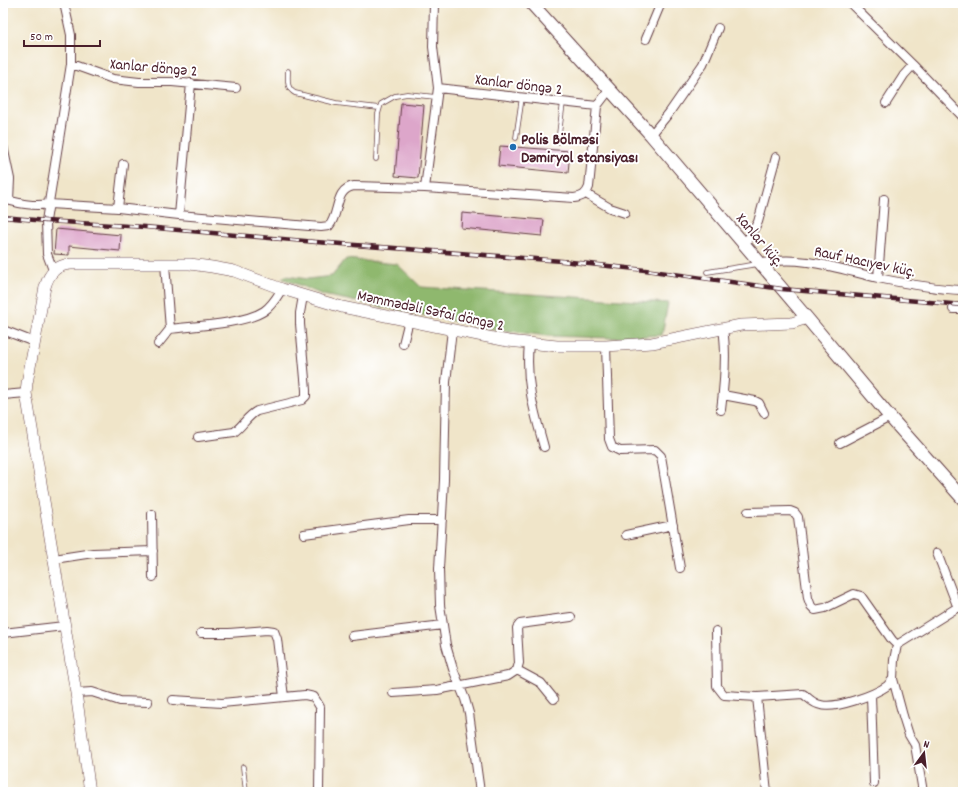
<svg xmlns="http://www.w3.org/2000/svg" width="966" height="795" viewBox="0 0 966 795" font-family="Dekko,sans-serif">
	<rect width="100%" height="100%" fill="#fff"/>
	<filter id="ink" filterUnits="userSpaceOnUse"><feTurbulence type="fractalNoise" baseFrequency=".025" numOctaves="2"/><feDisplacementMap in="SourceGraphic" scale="8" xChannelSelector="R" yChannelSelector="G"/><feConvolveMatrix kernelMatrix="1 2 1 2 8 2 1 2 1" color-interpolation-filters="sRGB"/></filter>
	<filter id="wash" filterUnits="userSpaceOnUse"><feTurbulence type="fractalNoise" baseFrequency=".012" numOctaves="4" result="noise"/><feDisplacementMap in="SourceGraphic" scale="16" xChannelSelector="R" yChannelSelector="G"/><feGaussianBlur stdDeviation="0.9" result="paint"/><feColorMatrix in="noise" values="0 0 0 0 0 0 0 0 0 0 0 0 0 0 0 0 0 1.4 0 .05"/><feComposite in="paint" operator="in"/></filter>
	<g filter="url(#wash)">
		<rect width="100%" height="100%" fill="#f0e5c9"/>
		<!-- forest -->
		<path fill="#8fb86e" stroke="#6c6c4c" d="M346,259L397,264L421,287L668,303L662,335L613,338L547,336L487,328L323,295L282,278L286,276L308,279L332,276Z"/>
		<g id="blocks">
			<!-- building -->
			<path fill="#dda6ca" d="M401,103L424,105L418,178L395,176Z
				M500,146L570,151L568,173L498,166Z
				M462,213L544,220L542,236L461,228Z
				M56,229L121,235L120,251L69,246V255L54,254Z"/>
		</g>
	</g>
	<g filter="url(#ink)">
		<use href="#blocks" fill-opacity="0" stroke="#633d43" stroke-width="1"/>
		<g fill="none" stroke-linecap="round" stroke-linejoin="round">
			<defs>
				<path id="service" d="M288,71C288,80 286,88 295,93L336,103L379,108
					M516,138L522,97
					M558,142L563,102
					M376,159L378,114L381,104L395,96L407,94L436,97
					M707,272L758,264
					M243,767L246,792"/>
				<path id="minor" d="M850,3L913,65L963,117
					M646,39L661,3
					M71,64L113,79L139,82H172L236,88
					M438,88L597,106
					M886,103L904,75L913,65
					M651,135L669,113L703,64L718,28
					M3,146L10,179L9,200
					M425,188L438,88L433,47L434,3
					M586,194L610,208L625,213
					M3,199C19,203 32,207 49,204L118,208L179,215L321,227L329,226C340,214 334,189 354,186L425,188L574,198C582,197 586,195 589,187L597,106L610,89
					M118,208L123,164
					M179,215L191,83
					M745,244L758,222L776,157
					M165,264L170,329C195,326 244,324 264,311C272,306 277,297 282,289
					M761,264C796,253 843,270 878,278C907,284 934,289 963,290
					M53,270L47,254L46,221L71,64V35L64,3
					M878,278L884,199
					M953,309H963
					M3,330L34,342
					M452,330L446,382L444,480L439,569L440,605L446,645L453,669L465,699L469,713L480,792
					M158,344L170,329
					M403,344L409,320
					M529,344C525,381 534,411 544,447
					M606,346L609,439L612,447L620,451L655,450L661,456L680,568
					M3,395L26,393
					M723,395L755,401L759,403L764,413
					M721,410C724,386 727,353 723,329
					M198,437L234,432C243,426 247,416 257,411L302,400L306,396V390L300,324V313L303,296
					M840,443L890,417
					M748,512L790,511L795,513L798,517L808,598L811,606L815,610L825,608L854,594L861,596L892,640L897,645L963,604
					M152,514L153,577
					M304,534L409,520H442
					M626,535L673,525
					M937,553L958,608
					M54,559L93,553L153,551
					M716,631L717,686L724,695L757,697L803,694C809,698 813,704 821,705C836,709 874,695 887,686C889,684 891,681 893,679L894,660L897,645
					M3,633L64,626
					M201,633H229L267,630L274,631L277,639L284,697
					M352,636L443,625
					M517,670L541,683L554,699
					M893,679L903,716L909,735L915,745L923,792
					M76,693L92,692L120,701L148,702
					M393,693L437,690L508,676L517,670L519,663L517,628L520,624L571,617
					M871,695L874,783
					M757,697L767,792
					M173,700L222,703L305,695L314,697L320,707L319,792"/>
				<path id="tertiary" d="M90,792L76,693L26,393L27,383L45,287C49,273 56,265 71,264H190L212,267L234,271L282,289L342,307L483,336L508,341L557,346H606L652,343L741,325L792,323L807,318"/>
				<path id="secondary" d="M531,3L651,135L807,318L890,417L963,499"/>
			</defs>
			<!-- service casing -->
			<use href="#service" stroke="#633d43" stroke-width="5.5"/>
			<!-- minor casing -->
			<use href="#minor" stroke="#633d43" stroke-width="10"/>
			<!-- tertiary casing -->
			<use href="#tertiary" stroke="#633d43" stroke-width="12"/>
			<!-- secondary casing -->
			<use href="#secondary" stroke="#633d43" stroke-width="14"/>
			<!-- service -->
			<use href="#service" stroke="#fff" stroke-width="4"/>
			<!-- minor -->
			<use href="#minor" stroke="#fff" stroke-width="8"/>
			<!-- tertiary -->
			<use href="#tertiary" stroke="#fff" stroke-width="11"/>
			<!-- secondary -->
			<use href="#secondary" stroke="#fff" stroke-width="12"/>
			<defs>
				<path id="rail" d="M3,217L46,221L145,227L316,242L562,261L645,270L782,289L963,305"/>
			</defs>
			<!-- rail casing -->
			<use href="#rail" stroke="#4a1f2b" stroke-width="4.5"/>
			<!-- rail -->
			<use href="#rail" stroke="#fff" stroke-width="3" stroke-dasharray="9" stroke-linecap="butt"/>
		</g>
	</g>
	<!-- markers -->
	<circle fill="#1f6fb2" stroke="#fff" stroke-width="1.5" cx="513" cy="147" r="4"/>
	<g text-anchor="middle" stroke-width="4" stroke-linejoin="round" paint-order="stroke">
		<!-- street labels -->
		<g font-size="16" fill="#4a1f2b" stroke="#fff">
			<text transform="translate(154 66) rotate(5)" y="6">Xanlar döngə 2</text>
			<text transform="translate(519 83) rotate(7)" y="6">Xanlar döngə 2</text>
			<text transform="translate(761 239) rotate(50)" y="6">Xanlar küç.</text>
			<text transform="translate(865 260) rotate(12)" y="6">Rauf Hacıyev küç.</text>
			<text transform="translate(431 309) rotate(12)" y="6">Məmmədəli Səfai döngə 2</text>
		</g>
		<!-- poi labels -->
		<g font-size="16" font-weight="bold" fill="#4a1f2b" stroke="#fff" text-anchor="start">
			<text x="521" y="144">Polis Bölməsi<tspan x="521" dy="18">Dəmiryol stansiyası</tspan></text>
		</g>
	</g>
	<!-- margin -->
	<rect width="966" height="795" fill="none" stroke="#fff" stroke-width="16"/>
	<!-- north arrow -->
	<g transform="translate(924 753) rotate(15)" stroke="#ffffff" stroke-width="3" paint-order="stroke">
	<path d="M0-3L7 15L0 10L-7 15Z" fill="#4a1f2b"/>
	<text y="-6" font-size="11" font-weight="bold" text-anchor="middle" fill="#4a1f2b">N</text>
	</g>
	<!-- scale -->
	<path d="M24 40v6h76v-6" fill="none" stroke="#4a1f2b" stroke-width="2"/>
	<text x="30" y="40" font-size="12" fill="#4a1f2b" stroke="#ffffff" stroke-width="3" paint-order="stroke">50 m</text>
</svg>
